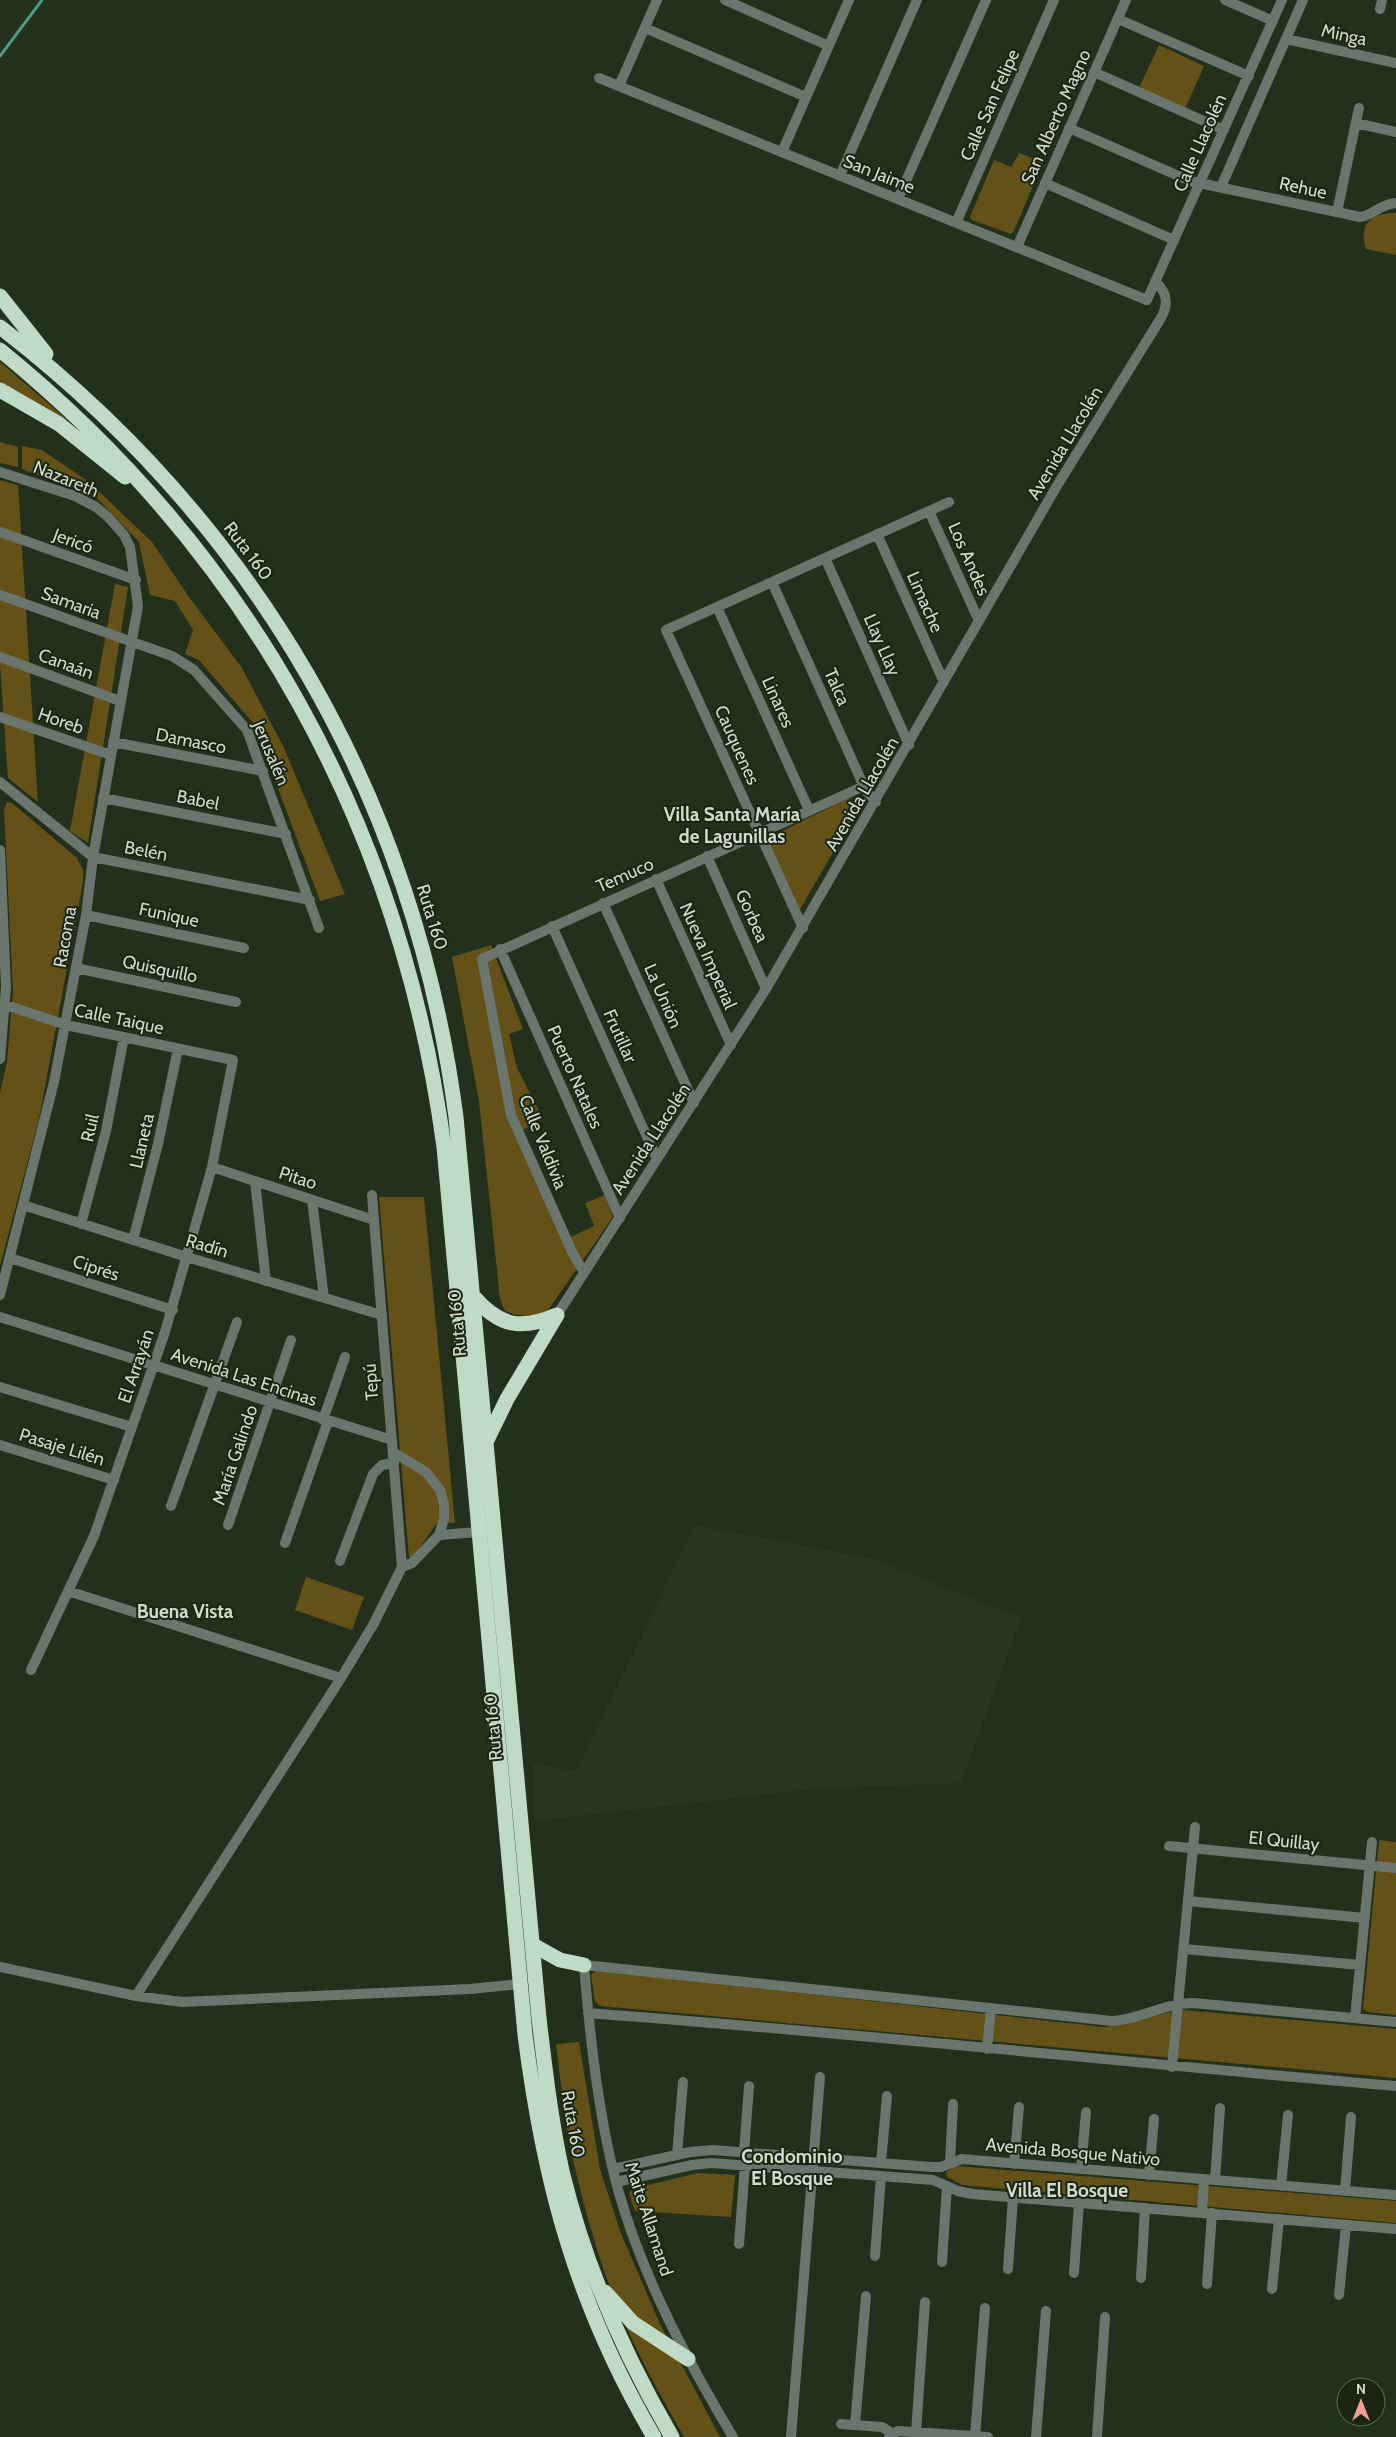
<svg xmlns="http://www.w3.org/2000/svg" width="1396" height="2437" viewBox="0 0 1396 2437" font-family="Cabin,sans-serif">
	<rect width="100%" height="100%" fill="#23301b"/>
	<!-- built -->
	<path fill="#27381d" d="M695,1525L874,1559L1021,1618L961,1783L815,1789L535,1821L533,1763L576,1771Z"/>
	<!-- green -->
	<path fill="#645117" d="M1159,45L1204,66L1185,109L1139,88Z
		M1019,153L1043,162L1014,231L1011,234L972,220L970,217L994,160L1011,167Z
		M1396,213V255L1366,249C1358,224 1371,213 1396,213Z
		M0,362L70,422L0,384Z
		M0,442L18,447V467L0,463Z
		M22,446L42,450L89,482L152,542L189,597L242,668L284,748L345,894L320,901L254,724L199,660L185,654L193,630L175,601L150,595L139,542L96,497L22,469Z
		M0,480L18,485L38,802L8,778L0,665Z
		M115,584L128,587L88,843L70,831Z
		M849,798L858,809L798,913L764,840Z
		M7,802L12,803L77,858L83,870V882L39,1119L0,1266V1092L7,1062L13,991L4,810Z
		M491,945L523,1029L509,1034L517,1068L543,1119L523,1130L571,1237L594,1226L585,1203L605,1195L613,1217L546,1313C531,1317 519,1317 505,1311L500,1299L479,1101L452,957Z
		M379,1197H424L455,1523H437L413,1557L409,1558Z
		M306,1577L364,1597L352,1630L295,1610Z
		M1379,1840L1396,1842V2015L1368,2012L1363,2009Z
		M596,1970L1103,2027C1131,2026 1156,2013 1184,2010L1396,2029V2078L600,2006L595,2001L591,1975Z
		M579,2042L600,2169L620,2231L660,2324L720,2437H684C661,2396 638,2356 620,2312C601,2268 585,2211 574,2164C565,2124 561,2084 556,2044Z
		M956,2166L1396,2201V2223L962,2185L947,2177L946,2172Z
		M698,2173L735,2175L731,2217L635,2211L629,2193L632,2189Z"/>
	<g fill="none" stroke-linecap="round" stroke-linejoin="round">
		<!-- stream -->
		<path stroke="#509888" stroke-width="3" d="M0,56L42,0"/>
		<!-- minor -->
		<path stroke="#69756d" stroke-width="10" d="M725,0L829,46
			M1225,0L1273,21
			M1380,9L1382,0
			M1118,19L1249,76
			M645,28L806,97
			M1286,39L1396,63
			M1094,72L1224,130
			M599,78L1147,300L1282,0
			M619,86L657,0
			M1356,123L1396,132
			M1069,128L1190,181L1360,217C1373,216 1379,204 1396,203
			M782,152L849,0
			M840,176L917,0
			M1045,183L1174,240
			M1221,187L1303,0
			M898,199L986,0
			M1337,212L1359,108
			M956,223L1054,0
			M1017,247L1126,0
			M0,472L75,496L96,507L108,517L124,535L130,547L138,606L93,857L86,915L54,1082L0,1295
			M929,511L979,621
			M0,532L136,580
			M877,534L944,682
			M825,558L909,745
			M772,582L866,791L876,802
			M0,595L172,656L194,670L247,730L319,928
			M717,607L809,810
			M0,657L120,701
			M0,717L111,755
			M113,742L263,771
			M0,782L93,857L310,900
			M103,798L286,834
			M0,850L6,987L0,1059
			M707,856L766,989
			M656,879L731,1045
			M603,903L694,1103
			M86,915L244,948
			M552,926L657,1159
			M803,928L666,630L949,502
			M500,949L620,1218
			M76,968L236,1002
			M0,1003L66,1025L233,1060L212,1167L165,1332L94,1536L31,1670
			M212,1167L374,1220
			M255,1181L266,1281
			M372,1195L402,1567
			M312,1200L324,1298
			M23,1205L187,1257L382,1315
			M81,1224L106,1131L124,1037
			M133,1240L158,1144L178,1049
			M10,1258L173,1310
			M584,1272L573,1254L511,1115L482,959L864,786
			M557,1315L766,989L1058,484L1161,318C1169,304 1167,292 1155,281
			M0,1317L392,1440
			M0,1387L132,1427
			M323,1420L345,1357
			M0,1445L114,1480
			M171,1506L237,1322
			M228,1525L291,1340
			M439,1535L479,1532
			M285,1543L328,1421
			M340,1561L373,1474L382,1465L394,1463
			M68,1591L341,1678
			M1169,1846L1396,1868
			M1188,1901L1365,1918
			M1184,1949L1360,1965
			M0,1967L136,1996L182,2002L470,1989L520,1984
			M136,1996L341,1678L373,1625L402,1567L412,1563L439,1535L444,1519V1504L440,1490L426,1472L393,1452
			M588,2013C858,2033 1127,2063 1396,2086
			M1355,2018L1372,1842
			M987,2049L991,2008
			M1172,2067L1195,1827
			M744,2152L749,2086
			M677,2155L683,2082
			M881,2163L887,2096
			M950,2163L953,2104
			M1014,2164L1019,2107
			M613,2169L690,2152L713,2150L932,2167H941L962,2159L1396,2195
			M1081,2169L1086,2112
			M1149,2175L1154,2119
			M1215,2180L1220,2108
			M616,2182L692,2165L711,2163L933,2180L958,2191L972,2194L1396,2229
			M1281,2186L1288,2115
			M1345,2191L1351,2117
			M1202,2212L1204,2179
			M739,2244L745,2165
			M875,2256L881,2176
			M942,2262L947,2186
			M1008,2269L1013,2198
			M1074,2273L1079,2203
			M1141,2278L1145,2208
			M1207,2284L1212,2213
			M1272,2289L1279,2219
			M1339,2295L1346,2225
			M841,2424L882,2427L892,2433
			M855,2425L866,2296
			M916,2432L925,2302
			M975,2436L985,2308
			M733,2437C687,2360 644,2280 619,2193C599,2122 590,2038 584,1965L1112,2021C1140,2020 1164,2003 1193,2003L1396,2022
			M791,2437L820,2077
			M889,2437L898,2431L988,2437
			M1036,2437L1046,2311
			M1097,2437L1105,2317"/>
		<!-- motorway -->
		<path stroke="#bfdbc8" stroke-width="15" d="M0,296L46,354
			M0,327C256,524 414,797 456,1117L539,2018C545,2069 551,2121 562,2171C585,2266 623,2353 672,2437
			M0,350C251,554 401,828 444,1147L525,2035C544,2185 577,2306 654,2437
			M0,390L59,424L125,477
			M473,1296C499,1326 520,1331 557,1315
			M487,1440L507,1399L557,1315
			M533,1945L560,1960L584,1965
			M605,2292L633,2323L688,2359"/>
	</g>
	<g text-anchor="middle" stroke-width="4" stroke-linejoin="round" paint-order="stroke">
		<!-- street labels -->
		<g font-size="18" fill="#d2dacd" stroke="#1a2612">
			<text transform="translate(1344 35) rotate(12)" y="6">Minga</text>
			<text transform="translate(990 105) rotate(-66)" y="6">Calle San Felipe</text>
			<text transform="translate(1056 117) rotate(-66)" y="6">San Alberto Magno</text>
			<text transform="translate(1200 143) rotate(-66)" y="6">Calle Llacolén</text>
			<text transform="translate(879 174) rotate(22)" y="6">San Jaime</text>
			<text transform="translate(1303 188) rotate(12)" y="6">Rehue</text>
			<text transform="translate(1065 443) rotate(-59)" y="6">Avenida Llacolén</text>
			<text transform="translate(66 479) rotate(22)" y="6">Nazareth</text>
			<text transform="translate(73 541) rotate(20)" y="6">Jericó</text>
			<text transform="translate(248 551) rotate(53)" y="6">Ruta 160</text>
			<text transform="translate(969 559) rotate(66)" y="6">Los Andes</text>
			<text transform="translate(925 602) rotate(66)" y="6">Limache</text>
			<text transform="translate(71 603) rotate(20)" y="6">Samaria</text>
			<text transform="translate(882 645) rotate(66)" y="6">Llay Llay</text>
			<text transform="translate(66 664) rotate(20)" y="6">Canaán</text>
			<text transform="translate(837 687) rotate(66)" y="6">Talca</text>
			<text transform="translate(778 702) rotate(66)" y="6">Linares</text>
			<text transform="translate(61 721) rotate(19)" y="6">Horeb</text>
			<text transform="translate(191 741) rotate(11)" y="6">Damasco</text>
			<text transform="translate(737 745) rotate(66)" y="6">Cauquenes</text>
			<text transform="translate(271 753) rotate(67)" y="6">Jerusalén</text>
			<text transform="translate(862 794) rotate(-60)" y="6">Avenida Llacolén</text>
			<text transform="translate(198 800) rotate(11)" y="6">Babel</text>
			<text transform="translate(146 851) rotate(11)" y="6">Belén</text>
			<text transform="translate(625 875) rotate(-24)" y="6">Temuco</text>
			<text transform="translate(169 915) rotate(12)" y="6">Funique</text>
			<text transform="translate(752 916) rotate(66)" y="6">Gorbea</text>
			<text transform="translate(432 917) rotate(73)" y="6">Ruta 160</text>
			<text transform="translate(65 937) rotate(-80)" y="6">Racoma</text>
			<text transform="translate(708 956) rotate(66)" y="6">Nueva Imperial</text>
			<text transform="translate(160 969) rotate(12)" y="6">Quisquillo</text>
			<text transform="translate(663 996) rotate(66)" y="6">La Unión</text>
			<text transform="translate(119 1019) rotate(12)" y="6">Calle Taique</text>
			<text transform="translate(620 1036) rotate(66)" y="6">Frutillar</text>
			<text transform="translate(575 1077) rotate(66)" y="6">Puerto Natales</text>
			<text transform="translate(90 1128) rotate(-77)" y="6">Ruil</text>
			<text transform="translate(651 1139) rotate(-57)" y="6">Avenida Llacolén</text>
			<text transform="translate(142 1141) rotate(-77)" y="6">Llaneta</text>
			<text transform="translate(543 1142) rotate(68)" y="6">Calle Valdivia</text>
			<text transform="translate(298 1178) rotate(18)" y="6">Pitao</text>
			<text transform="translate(207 1246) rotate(17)" y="6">Radín</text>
			<text transform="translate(96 1268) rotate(18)" y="6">Ciprés</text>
			<text transform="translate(457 1323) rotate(-95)" y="6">Ruta 160</text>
			<text transform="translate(136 1366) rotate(-71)" y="6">El Arrayán</text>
			<text transform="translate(244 1377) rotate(18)" y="6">Avenida Las Encinas</text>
			<text transform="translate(371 1382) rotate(-95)" y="6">Tepú</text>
			<text transform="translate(62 1447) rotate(17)" y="6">Pasaje Lilén</text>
			<text transform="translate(235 1455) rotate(-71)" y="6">María Galindo</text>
			<text transform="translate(493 1727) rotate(-95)" y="6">Ruta 160</text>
			<text transform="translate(1284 1841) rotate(6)" y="6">El Quillay</text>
			<text transform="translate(573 2124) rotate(80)" y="6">Ruta 160</text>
			<text transform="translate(1073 2152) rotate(5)" y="6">Avenida Bosque Nativo</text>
			<text transform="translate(649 2219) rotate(72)" y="6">Maite Allamand</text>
		</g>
		<!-- neighbourhood labels -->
		<g font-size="19" font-weight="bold" fill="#d2dacd" stroke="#1a2612">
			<text x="732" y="821">Villa Santa María<tspan x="732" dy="22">de Lagunillas</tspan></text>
			<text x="185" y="1618">Buena Vista</text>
			<text x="792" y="2163">Condominio<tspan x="792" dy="22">El Bosque</tspan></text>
			<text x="1067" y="2197">Villa El Bosque</text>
		</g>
	</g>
	<!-- north arrow -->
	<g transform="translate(1361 2402)"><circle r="24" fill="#1a2612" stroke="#646e5d"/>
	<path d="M0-4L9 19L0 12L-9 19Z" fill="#f59c94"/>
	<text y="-8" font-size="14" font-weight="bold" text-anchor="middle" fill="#d2dacd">N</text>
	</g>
</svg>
